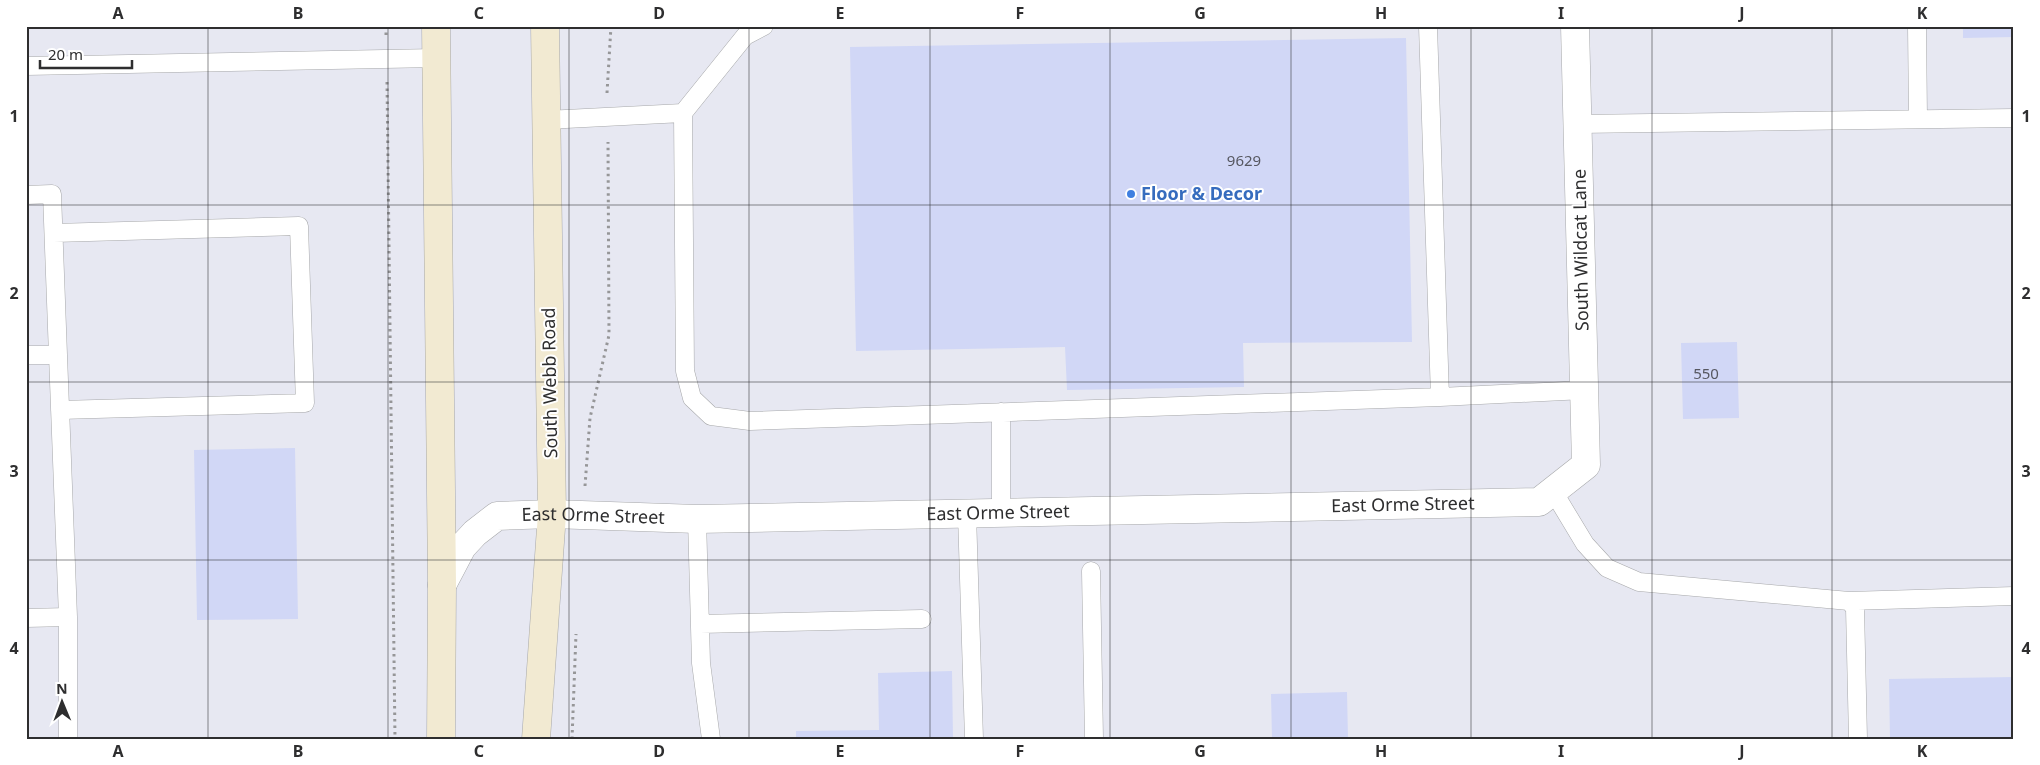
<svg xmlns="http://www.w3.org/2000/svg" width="2040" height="765" viewBox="0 0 2040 765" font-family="'Noto Sans',sans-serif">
	<rect width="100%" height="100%" fill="#f2f3f5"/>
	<!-- built -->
	<path fill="#e7e8f2" d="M26,26H2014V739H26Z"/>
	<!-- building -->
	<path fill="#d1d7f6" d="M1963,26H2014V37L1963,38Z
		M1406,38L1412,342L1243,343L1244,387L1067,390L1065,347L856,351L850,47Z
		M1737,342L1739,418L1683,419L1681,343Z
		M295,448L298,619L197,620L194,450Z
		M952,671L953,739H796V731L879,730L878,673Z
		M2014,677V739H1890L1889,679Z
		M1347,692L1348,739H1272L1271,694Z"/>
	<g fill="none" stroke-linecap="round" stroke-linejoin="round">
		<defs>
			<path id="lane" d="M764,26L745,36L683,113L685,371L692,398L711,416L750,421L1440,397L1584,390
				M1428,26L1440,397
				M1917,26L1918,119
				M26,66L436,58
				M546,120L683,113
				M1578,124L2014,118
				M26,195L52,194L58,355
				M54,233L299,226L305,403L60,410
				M26,355H58L68,617
				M1001,412V513
				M1553,491L1585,544L1607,568L1639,582L1849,601L2014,596
				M967,514L974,739
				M697,519L701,663L711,739
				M1091,571L1094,739
				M1849,601L1855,608L1858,739
				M26,618L68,617V739
				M700,624L922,619"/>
			<g id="street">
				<path id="s1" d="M442,585L462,547L475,533L497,516L552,514L697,519L1539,502L1586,465L1575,26"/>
			</g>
			<path id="secondary" d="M436,26L442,585L441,739
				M536,739L552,514L545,26"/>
		</defs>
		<!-- lane casing -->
		<use href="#lane" stroke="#a7a8aa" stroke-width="19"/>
		<!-- street casing -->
		<use href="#street" stroke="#a7a8aa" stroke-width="29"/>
		<!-- secondary casing -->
		<use href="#secondary" stroke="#a7a8aa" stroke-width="29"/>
		<!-- path -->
		<path stroke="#969698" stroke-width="3" stroke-dasharray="2.5 4" stroke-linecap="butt" d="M386,26V36
			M387,82L395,739
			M607,93L611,26
			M585,486L590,418L609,335L608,142
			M572,739L576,634"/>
		<!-- lane -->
		<use href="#lane" stroke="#fff" stroke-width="18"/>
		<!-- street -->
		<use href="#street" stroke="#fff" stroke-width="28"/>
		<!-- secondary -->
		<use href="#secondary" stroke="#f2ead2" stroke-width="28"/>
	</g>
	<!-- grid -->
	<path fill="none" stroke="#2e2e2f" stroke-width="1" stroke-opacity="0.55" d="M208,26V739M388,26V739M569,26V739M749,26V739M930,26V739M1110,26V739M1291,26V739M1471,26V739M1652,26V739M1832,26V739M26,205H2014M26,382H2014M26,560H2014"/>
	<!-- markers -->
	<circle fill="#3f7fe0" stroke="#fff" stroke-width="2" cx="1131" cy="194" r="5"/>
	<g text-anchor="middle" stroke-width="4" stroke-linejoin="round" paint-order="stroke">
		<!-- number labels -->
		<g font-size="15" fill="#575861">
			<text x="1244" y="166">9629</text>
			<text x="1706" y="379">550</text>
		</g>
		<!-- shop labels -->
		<g font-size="18" font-weight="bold" fill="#366cbe" stroke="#fff" text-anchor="start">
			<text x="1141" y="200">Floor &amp; Decor</text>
		</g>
		<!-- street labels -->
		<g font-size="18" fill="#2e2e2f" stroke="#fff">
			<text transform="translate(1581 250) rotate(-91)" y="6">South Wildcat Lane</text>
			<text transform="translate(550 383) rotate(-91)" y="6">South Webb Road</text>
			<text dy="6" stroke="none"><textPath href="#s1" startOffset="996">East Orme Street</textPath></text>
			<text dy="6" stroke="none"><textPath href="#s1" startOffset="591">East Orme Street</textPath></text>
			<text dy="6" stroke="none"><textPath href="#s1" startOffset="186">East Orme Street</textPath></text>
		</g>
	</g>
	<!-- border -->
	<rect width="2040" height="765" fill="none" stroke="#ffffff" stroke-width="55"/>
	<!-- north arrow -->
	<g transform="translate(62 702) rotate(359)" stroke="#ffffff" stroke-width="4" paint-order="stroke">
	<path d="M0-4L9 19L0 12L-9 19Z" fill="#2e2e2f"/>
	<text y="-8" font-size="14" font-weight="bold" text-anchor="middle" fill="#2e2e2f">N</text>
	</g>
	<!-- scale -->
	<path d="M40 60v8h92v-8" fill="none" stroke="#2e2e2f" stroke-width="2.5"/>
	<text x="48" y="60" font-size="15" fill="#2e2e2f" stroke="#ffffff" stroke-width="4" paint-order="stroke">20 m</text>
	<rect x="28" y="28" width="1984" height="710" fill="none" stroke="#2e2e2f" stroke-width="2"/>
	<g font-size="16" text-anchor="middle" font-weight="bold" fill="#2e2e2f">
		<text x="118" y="19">A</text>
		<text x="298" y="19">B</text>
		<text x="479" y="19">C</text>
		<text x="659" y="19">D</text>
		<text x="840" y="19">E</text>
		<text x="1020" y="19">F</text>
		<text x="1200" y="19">G</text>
		<text x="1381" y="19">H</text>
		<text x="1561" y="19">I</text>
		<text x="1742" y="19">J</text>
		<text x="1922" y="19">K</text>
		<text x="14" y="122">1</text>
		<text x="2026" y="122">1</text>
		<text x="14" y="299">2</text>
		<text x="2026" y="299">2</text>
		<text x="14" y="477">3</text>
		<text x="2026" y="477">3</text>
		<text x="14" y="654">4</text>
		<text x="2026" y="654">4</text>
		<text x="118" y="757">A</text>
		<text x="298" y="757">B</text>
		<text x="479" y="757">C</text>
		<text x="659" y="757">D</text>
		<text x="840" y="757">E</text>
		<text x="1020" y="757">F</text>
		<text x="1200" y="757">G</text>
		<text x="1381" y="757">H</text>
		<text x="1561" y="757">I</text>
		<text x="1742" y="757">J</text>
		<text x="1922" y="757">K</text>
	</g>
</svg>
